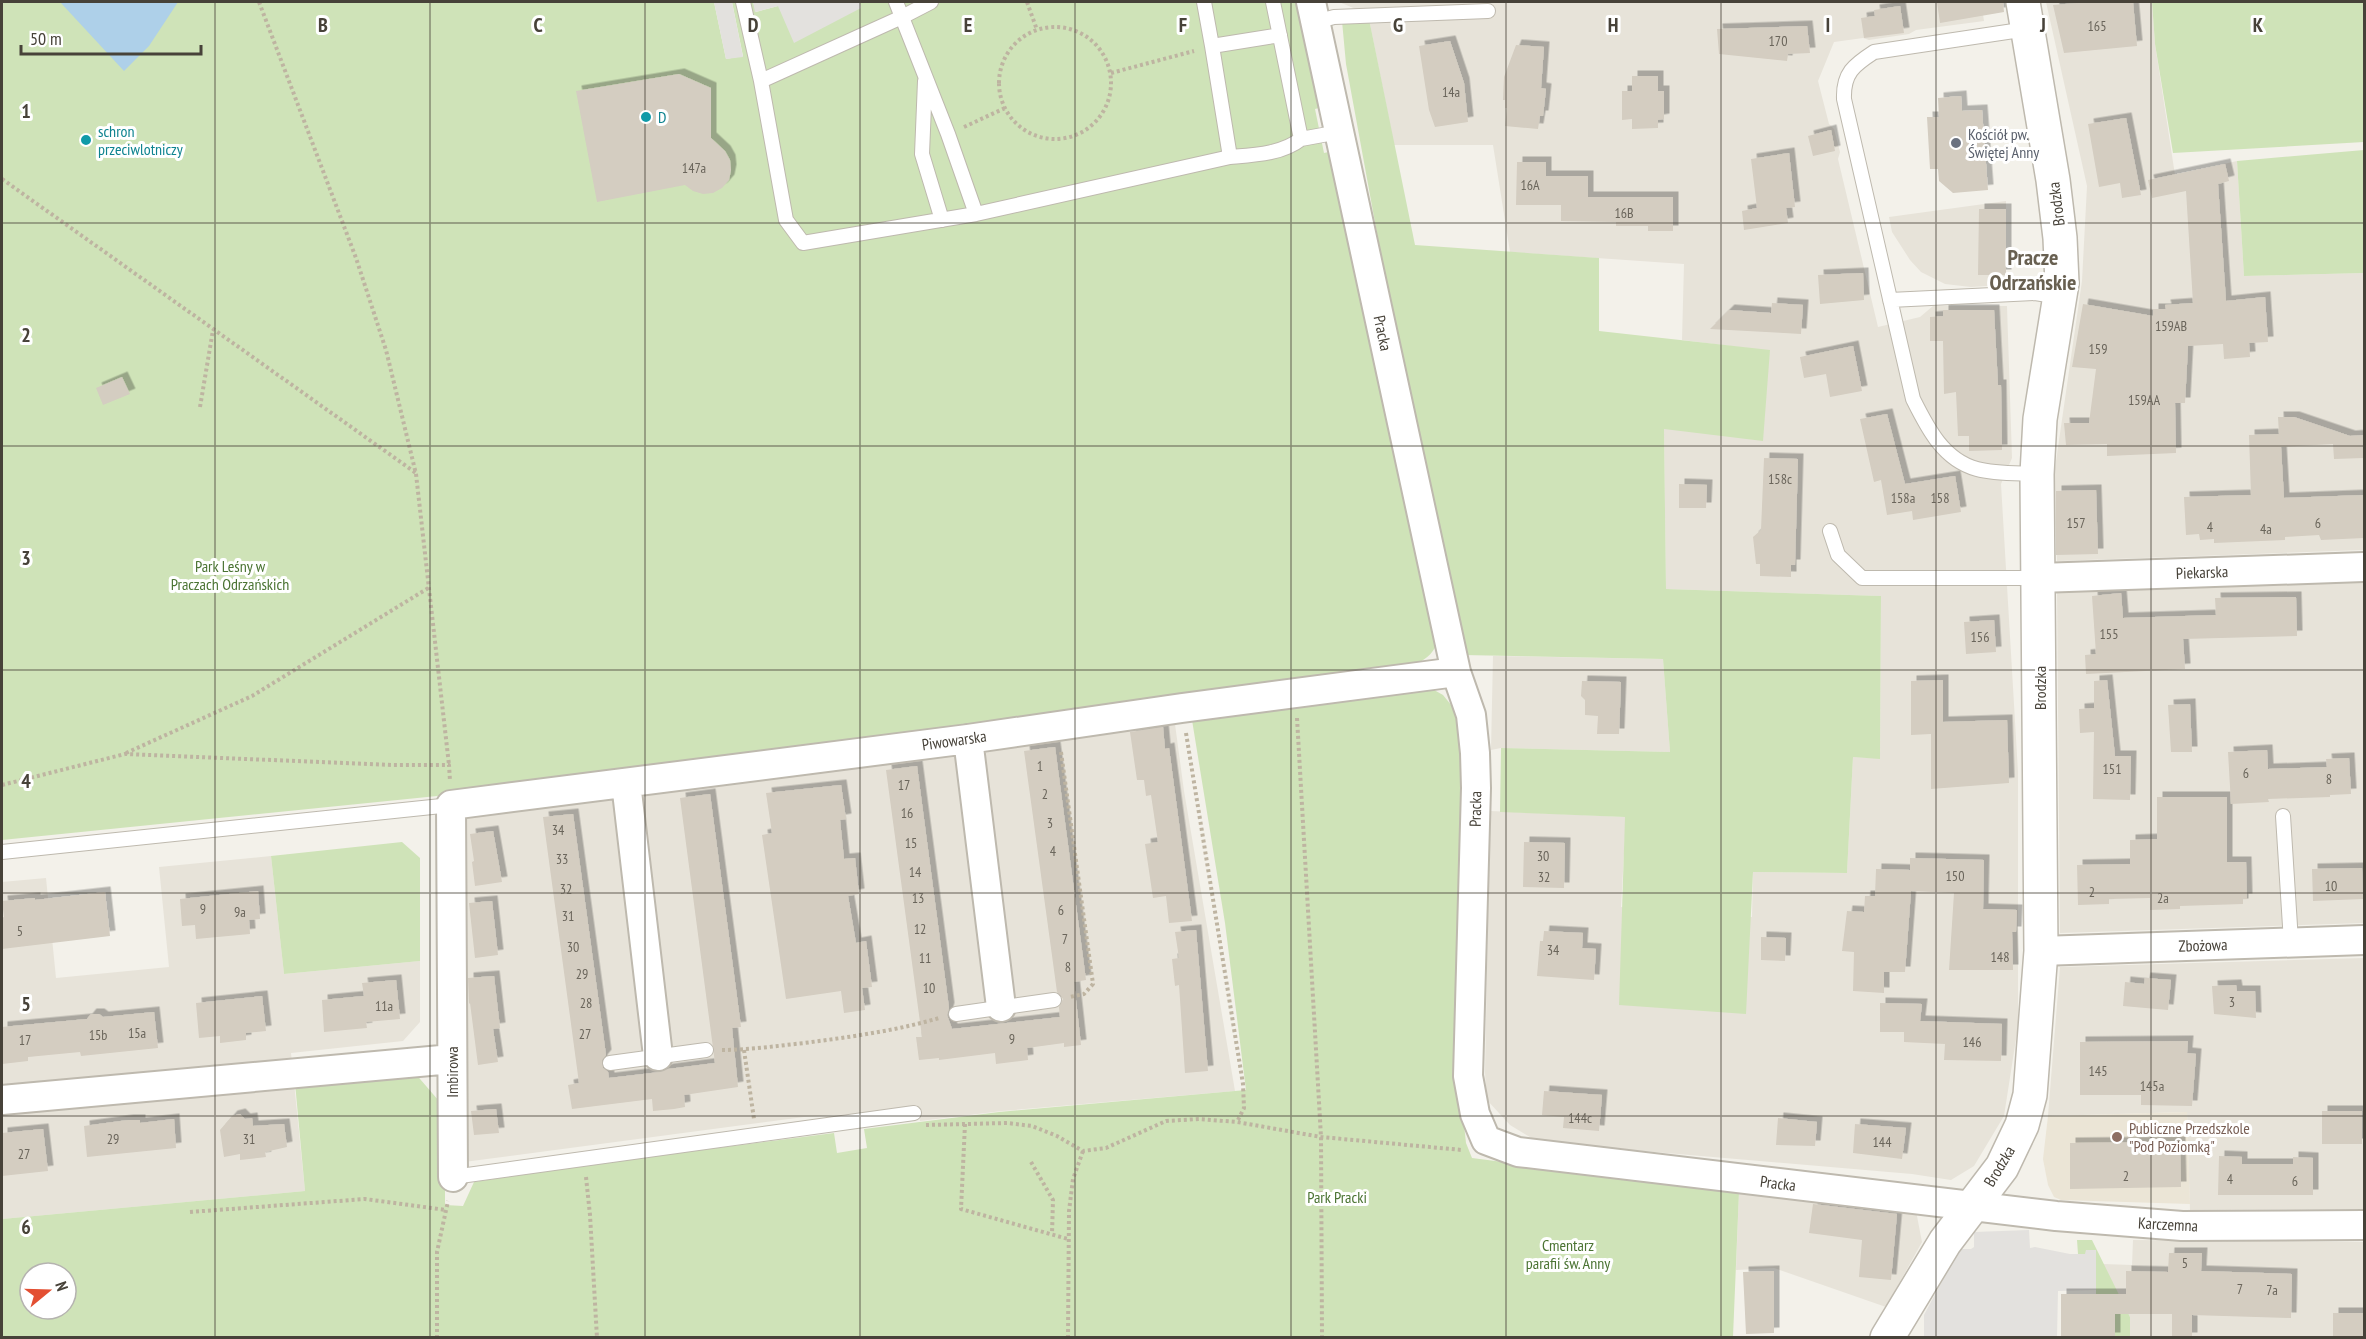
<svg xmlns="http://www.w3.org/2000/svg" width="2366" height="1339" viewBox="0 0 2366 1339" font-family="'PT Sans Narrow',sans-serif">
	<defs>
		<filter id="shadow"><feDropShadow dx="5.5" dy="-5.5" stdDeviation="0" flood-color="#0004"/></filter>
	</defs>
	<rect width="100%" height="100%" fill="#f3f1ea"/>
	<!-- residential -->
	<path fill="#e7e3d9" d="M1339,2H1981L1984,21L1916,30L1909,34L1869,40L1863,38L1834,42L1818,81L1829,124L1834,129L1840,152L1838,159L1878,327L1920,317L1933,306H2007L2012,458L2001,484L2018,772V1026L2004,1116L1974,1166L1951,1180L1912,1174L1538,1142L1510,1125L1487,1100L1485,1073L1490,811L1626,817L1621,907L1752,917L1753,872L1847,873L1853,757L1880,758L1881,596L1666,589L1664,429L1770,351L1682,340L1684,264L1510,252L1493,145H1394L1368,14Z
		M2046,2H2152L2155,44L2175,175L2237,161L2244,276L2364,273V550L2057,561L2053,482L2082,281L2087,186Z
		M2006,201V275L2001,285L1971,287L1945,284L1921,272L1910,260L1892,232L1889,217Z
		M2364,582V923L2060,933L2057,590Z
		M1493,656L1663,659L1670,752L1501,748L1491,750Z
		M1175,724L1184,791L1235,1091L1002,1111L920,1121L917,1105L870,1113L804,1117L464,1162L465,813L512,805L713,786Z
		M271,856L284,974L420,961V1022L403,1041L291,1053L305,1191L2,1219V882L46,878L56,978L169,967L159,867Z
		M2364,958V1209L2190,1210L2187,1112L2048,1116L2060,967Z
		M1739,1192L1916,1211L1922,1242L1886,1307L1774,1268L1736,1270Z
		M2133,1240L2364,1242V1337H2130V1317L2103,1264L2132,1265Z"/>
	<!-- education -->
	<path fill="#ebe5d6" d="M2187,1112L2190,1204L2061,1200L2054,1197L2048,1185L2043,1159L2048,1116Z"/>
	<!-- green -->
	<path fill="#cfe3b8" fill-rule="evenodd" d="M2,2H714L726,59L743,56L732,2H753L756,12L778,6L860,8V2H1301L1323,107L1315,109L1324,153L1333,151L1439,639C1430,665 1410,665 1386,671L496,785L447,795L2,840Z
		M2152,2H2364V142L2173,153L2155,44Z
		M1368,14L1415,245L1599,258V331L1770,350L1763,441L1664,429L1666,589L1881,596L1880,759L1853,757L1847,873L1753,872L1746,1014L1619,1005L1625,817L1500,812L1501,748L1670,752L1663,659L1463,655L1405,386L1346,64L1342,21Z
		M2364,150V273L2244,276L2237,161Z
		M1427,686L1443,695L1456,711L1465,782L1458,1070L1466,1143L1472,1158L1739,1192L1733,1337L2,1338V1219L305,1191L295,1083L414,1072L445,1108V1205L463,1206L474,1182L598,1163L834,1133L837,1153L867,1148L864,1129L999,1112L1246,1090L1225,923L1192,720ZM30,1273H66V1309H30Z
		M402,842L420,858V961L284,974L271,856Z
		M2077,1240H2092L2130,1317V1337H2115V1315L2106,1294H2096V1251H2086V1254H2078Z"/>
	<!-- parking -->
	<path fill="#e3e1de" d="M714,2H732L743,57L726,59Z
		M753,2H860L861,8L794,43L778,6L755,12Z
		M2029,1230L2030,1248L2035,1247L2070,1254H2085L2086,1250H2096V1290L2058,1291L2057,1337H1924V1315L1959,1249H1971L1974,1247V1232Z"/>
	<!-- water -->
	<path fill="#aed0e9" d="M60,2H178L149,46L124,71Z"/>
	<!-- building -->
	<path fill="#d4cdc1" filter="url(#shadow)" d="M1937,2H2003L2004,12L1940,23Z
		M2090,2H2133L2137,46L2064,53L2053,5Z
		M1900,6L1904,33L1864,38L1861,18L1875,16L1874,10Z
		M1807,26L1810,53L1788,54L1787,61L1719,54L1717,29Z
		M1450,41L1464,83L1468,122L1435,127L1429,110L1419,46Z
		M1516,45L1544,47L1541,88L1546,89L1543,116H1540L1538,129L1505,126L1507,108H1505V100H1503L1504,77Z
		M679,74L711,88V138L725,151L730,160L731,170L729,180L722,188L713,193L703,194L693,191L685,185L597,202L576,91Z
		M1632,76H1658V91H1664V119L1658,120V128L1632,129V119L1622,120V91H1632Z
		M1961,96L1962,111L1982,110L1988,190L1953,193L1939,181L1938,169H1930L1927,117H1939L1938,98Z
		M2126,118L2141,195L2122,198L2120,183L2099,187L2088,124Z
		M1831,130L1835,151L1813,156L1808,136Z
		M1789,153L1795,207L1786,208L1788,223L1744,230L1742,211L1757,208L1751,159Z
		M1517,162H1546V176H1588V197H1673V231H1648V226H1616V222L1561,221V205H1516Z
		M2225,164L2229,181L2218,184L2226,301L2265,297L2268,342L2249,343L2250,357L2224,359L2223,344L2188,346L2185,403H2175L2176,453L2107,456V444L2066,445L2064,423H2089L2096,369L2072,367L2083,304L2153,316V309H2166L2165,305L2193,303L2186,191L2152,198L2148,180Z
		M1979,209H2006V275H1978Z
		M1863,273L1864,300L1820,304L1818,275Z
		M1772,303L1803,305L1801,334L1710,329L1729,310L1771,313Z
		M1943,310H1994L1998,385H2001L2002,450L1969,451V436H1958L1956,392L1944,394L1943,341H1930V317L1943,316Z
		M1853,346L1862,391L1830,397L1826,374L1804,378L1800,357Z
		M122,377L130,394L103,405L96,388Z
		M1887,414L1905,484L1955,476L1961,512L1913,520L1912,511L1887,515L1881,480L1874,482L1860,419Z
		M2278,417H2294L2350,436L2364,435V458L2334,459L2333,444L2281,447L2284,498L2364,495V538L2321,540L2319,535L2285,537V540L2214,543V539L2200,540L2199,534L2186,535L2184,497L2251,495L2249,435L2279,434Z
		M1764,458L1798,459L1795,565H1791V577L1760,576V564H1756L1753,537L1761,530Z
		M1679,484L1707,485L1706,508H1679Z
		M2096,490L2098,554L2056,555V491Z
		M2121,593L2123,618L2216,615L2215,598L2296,597L2297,636L2183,639L2185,669L2086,674L2085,655L2096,654L2092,596Z
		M1994,620L1996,652L1966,654L1964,622Z
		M1943,680V722L2007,720L2009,783L1931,789V734L1911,735V681Z
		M2107,680L2115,756H2131L2130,800L2093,799L2094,732L2080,733L2079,709L2094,708V681Z
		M1582,681L1621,682L1619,734H1597L1598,716L1585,715V700L1581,696Z
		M2190,704L2192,752H2171L2168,705Z
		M1163,727L1165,749L1169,748L1192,921L1169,923L1166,896L1153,898L1145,844L1158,842L1151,795L1146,796L1144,780H1137L1130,732Z
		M1055,747L1086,980L1074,982L1081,1045L1064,1047V1043L1027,1048L1028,1060L996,1064L995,1053L939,1060V1058L919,1060L916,1037H922L886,770L917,766L949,1008L947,1015L952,1029L1060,1017L1059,1007L1063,999L1057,992L1024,751Z
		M2267,750L2268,769L2327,767L2326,759L2349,758L2351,794L2330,795V797L2268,799L2269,802L2231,804L2228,752Z
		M841,785L846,819L840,820L844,859L855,858L859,894L848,896L856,943L866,941L872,987L862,988L865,1010L844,1013L841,991L786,999L762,835L772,833L766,793Z
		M710,794L741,1027L732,1028L738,1087L684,1095L685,1107L674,1109L653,1111L652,1099L572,1109L568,1085L579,1083L543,817L573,814L606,1055L602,1060L603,1068L608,1072L609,1078L660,1072L668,1069L715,1063L680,798Z
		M2157,797H2227V862H2246L2247,899H2243V904L2180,906V909L2150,910V898L2109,899V904L2078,905L2077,865L2130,864V840L2157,839Z
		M493,831L502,882L475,886L472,862L474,861L470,834Z
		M1524,842L1565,843L1564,888L1523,887Z
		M1910,858L1984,860L1983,909L2017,910L2016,932H2012L2013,970H1949L1954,893L1911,891L1905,972H1884V993L1853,991L1854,952L1842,951L1847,911L1864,912L1865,896H1875L1876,869L1910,870Z
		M2362,868L2363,899L2313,901L2312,869Z
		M258,891L260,919L249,920L250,934L196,939L195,925L182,926L180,899Z
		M105,892L110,936L2,949V918L4,917L2,901L35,898V900Z
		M492,901L498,955L475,958L469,903Z
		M1196,930L1208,1071L1185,1073L1179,985L1175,986L1172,959L1179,958L1175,932Z
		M1544,931L1583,933L1582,948L1596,949L1594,980L1537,976L1540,941H1543Z
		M1761,937L1786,938L1785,961L1761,960Z
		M494,976L500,1028L493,1029L498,1062L478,1065L470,1003L469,1004L468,978Z
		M2145,978L2171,980L2168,1010L2123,1006L2125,982L2144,984Z
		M396,980L400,1019L366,1022L367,1028L324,1032L322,1000L364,996L362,983Z
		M2236,985L2237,991H2255L2256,1018L2214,1014L2212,986Z
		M262,996L266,1031L246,1033V1040L220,1043V1036L199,1038L196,1003Z
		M1880,1003L1922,1004L1920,1021L2002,1024L2001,1061L1944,1060L1945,1044L1904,1042V1032H1880Z
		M154,1012L158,1048L81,1056L80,1052L28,1057V1061L2,1064V1027L87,1019L91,1014H99L103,1017Z
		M2188,1041L2187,1053L2196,1054L2192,1106L2141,1105V1095H2080V1042Z
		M1544,1091L1602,1095L1599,1131L1563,1128L1564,1117L1542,1115Z
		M496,1109L499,1133L474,1135L471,1111Z
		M2322,1111H2362V1144H2322Z
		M240,1114L245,1119L252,1118L253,1126L284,1124L287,1147L265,1152L266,1157L240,1160V1154L224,1157L220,1130L232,1116Z
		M1778,1118L1817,1122L1815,1146L1776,1145Z
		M174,1119L176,1148L87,1157L84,1126L128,1120H140V1123Z
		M1855,1124L1906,1128L1902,1159L1853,1153Z
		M43,1129L48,1171L2,1176V1133Z
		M2180,1142L2181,1187L2070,1189V1143Z
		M2219,1156L2242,1157V1164H2293V1157L2313,1158V1195H2218Z
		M1813,1204L1897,1214L1891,1280L1859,1277L1862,1240L1809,1233Z
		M2169,1253H2202L2201,1271L2292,1274L2291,1318L2192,1315V1338H2172V1314H2115V1338H2061V1294H2126V1271L2168,1272Z
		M1774,1271V1333L1746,1334L1743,1272Z
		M2333,1313H2364V1338H2333Z"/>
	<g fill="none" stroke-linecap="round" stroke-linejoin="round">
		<defs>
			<path id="service" d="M743,2L761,81L786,220L803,243L976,214L1230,157L1212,46L1280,35
				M896,2L948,134L976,214
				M1204,2L1212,46
				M1315,22L1334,17L1488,11
				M2027,29L1874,52C1854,65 1843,73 1844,99L1913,399C1927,427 1943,460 1977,469C1995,474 2018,473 2037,474
				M761,81L902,17L931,2
				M925,81L922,154L942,220
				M1301,139L1339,132
				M1230,157C1254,155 1282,154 1301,139L1273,2
				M1890,300L2035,293L2061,297
				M1830,531L1838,555L1862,578H2037
				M2283,816L2291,942
				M2,852L451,805
				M956,1014L1054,1000
				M610,1063L706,1050
				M453,1177L914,1113"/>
			<path id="minor" d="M1311,2L1456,672L1471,715L1475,753L1476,788L1468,1076L1475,1114L1486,1140L1518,1152L2056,1216L2182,1226L2364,1225
				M2039,578L2364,567
				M968,739L1001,1007
				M626,783L658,1056
				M2041,951L2364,940
				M2,1100L452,1059
				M453,1177L451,805L968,739L1182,708L1456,672"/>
			<path id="tertiary" d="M1887,1338L1945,1242L2002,1167L2022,1125L2030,1095L2041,951L2037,474L2040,419L2062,283L2060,238L2053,180L2023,2"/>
		</defs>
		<!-- service casing -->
		<use href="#service" stroke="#beb9ae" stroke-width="16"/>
		<!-- minor casing -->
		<use href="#minor" stroke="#beb9ae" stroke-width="32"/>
		<!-- tertiary casing -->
		<use href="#tertiary" stroke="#beb9ae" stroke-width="36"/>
		<!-- path -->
		<path stroke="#beb4a1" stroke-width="4" stroke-dasharray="3 3" stroke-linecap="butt" d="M259,2L356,258L386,350L416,474L449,765
			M1027,2L1037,30
			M999 83a56 56 0 1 1 112 0a56 56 0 1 1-112 0Z
			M1111,73L1194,51
			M964,127L1005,108
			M2,179L416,473
			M200,407L213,330
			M1297,718L1321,1137L1322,1338
			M1186,733L1243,1084L1244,1108L1237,1122
			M1061,752L1093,984L1084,994L1070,997
			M126,753L252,696L430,587
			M2,785L125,754L393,765H449L450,781
			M722,1050C749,1050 776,1046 804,1043C850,1037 895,1031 939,1018
			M744,1050L754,1119
			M965,1124L961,1209L1068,1239
			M926,1125L1007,1123L1032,1126L1057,1136L1083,1151L1106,1148L1166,1121L1199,1119L1237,1122L1321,1137L1462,1150
			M1031,1162L1053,1200L1052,1234
			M586,1177L590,1215L597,1338
			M190,1212L365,1199L446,1210
			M437,1338V1252L448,1201
			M1068,1338L1069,1211L1073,1179L1083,1151"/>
		<!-- service -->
		<use href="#service" stroke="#fff" stroke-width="14"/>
		<!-- minor -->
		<use href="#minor" stroke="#fff" stroke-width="28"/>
		<!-- tertiary -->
		<use href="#tertiary" stroke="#fff" stroke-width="33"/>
	</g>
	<!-- grid -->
	<path fill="none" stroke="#474239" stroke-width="1.5" stroke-opacity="0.55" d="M215,2V1338M430,2V1338M645,2V1338M860,2V1338M1075,2V1338M1291,2V1338M1506,2V1338M1721,2V1338M1936,2V1338M2151,2V1338M2,223H2364M2,446H2364M2,670H2364M2,893H2364M2,1116H2364"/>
	<!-- markers -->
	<g fill="#0f9aa8" stroke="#fff" stroke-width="2">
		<circle cx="646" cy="117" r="6"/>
		<circle cx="86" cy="140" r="6"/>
	</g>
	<circle fill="#6b7280" stroke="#fff" stroke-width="2" cx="1956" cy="143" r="6"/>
	<circle fill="#8d6e63" stroke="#fff" stroke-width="2" cx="2117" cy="1137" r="6"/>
	<g text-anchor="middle" stroke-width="6" stroke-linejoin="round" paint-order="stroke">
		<!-- number labels -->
		<g font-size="14" fill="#6a655b">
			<text x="2097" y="31">165</text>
			<text x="1778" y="46">170</text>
			<text x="1451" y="97">14a</text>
			<text x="694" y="173">147a</text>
			<text x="1530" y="190">16A</text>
			<text x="1624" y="218">16B</text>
			<text x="2171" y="331">159AB</text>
			<text x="2098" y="354">159</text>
			<text x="2144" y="405">159AA</text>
			<text x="1780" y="484">158c</text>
			<text x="1903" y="503">158a</text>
			<text x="1940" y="503">158</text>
			<text x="2076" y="528">157</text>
			<text x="2318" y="528">6</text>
			<text x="2210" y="532">4</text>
			<text x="2266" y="534">4a</text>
			<text x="2109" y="639">155</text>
			<text x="1980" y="642">156</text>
			<text x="1040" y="771">1</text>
			<text x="2112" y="774">151</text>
			<text x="2246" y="778">6</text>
			<text x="2329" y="784">8</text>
			<text x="904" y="790">17</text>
			<text x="1045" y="799">2</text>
			<text x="907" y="818">16</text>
			<text x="1050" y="828">3</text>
			<text x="558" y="835">34</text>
			<text x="911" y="848">15</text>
			<text x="1053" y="856">4</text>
			<text x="1543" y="861">30</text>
			<text x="562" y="864">33</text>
			<text x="915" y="877">14</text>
			<text x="1955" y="881">150</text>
			<text x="1544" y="882">32</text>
			<text x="2331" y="891">10</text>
			<text x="566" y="894">32</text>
			<text x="2092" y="897">2</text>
			<text x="918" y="903">13</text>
			<text x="2163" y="903">2a</text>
			<text x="203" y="914">9</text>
			<text x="1061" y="915">6</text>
			<text x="240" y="917">9a</text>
			<text x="568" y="921">31</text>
			<text x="920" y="934">12</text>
			<text x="20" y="936">5</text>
			<text x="1065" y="944">7</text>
			<text x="573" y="952">30</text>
			<text x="1553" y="955">34</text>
			<text x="2000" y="962">148</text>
			<text x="925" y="963">11</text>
			<text x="1068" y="972">8</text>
			<text x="582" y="979">29</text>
			<text x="929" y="993">10</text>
			<text x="2232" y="1007">3</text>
			<text x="586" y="1008">28</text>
			<text x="384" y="1011">11a</text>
			<text x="137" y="1038">15a</text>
			<text x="585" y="1039">27</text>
			<text x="98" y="1040">15b</text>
			<text x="1012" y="1044">9</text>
			<text x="25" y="1045">17</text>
			<text x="1972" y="1047">146</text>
			<text x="2098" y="1076">145</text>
			<text x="2152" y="1091">145a</text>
			<text x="1580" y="1123">144c</text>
			<text x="113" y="1144">29</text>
			<text x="249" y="1144">31</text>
			<text x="1882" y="1147">144</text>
			<text x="24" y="1159">27</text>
			<text x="2126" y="1181">2</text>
			<text x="2230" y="1184">4</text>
			<text x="2295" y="1186">6</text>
			<text x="2185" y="1268">5</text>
			<text x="2240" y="1294">7</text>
			<text x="2272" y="1295">7a</text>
		</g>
		<!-- culture labels -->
		<g font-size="16" fill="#0d838f" stroke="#fff" text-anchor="start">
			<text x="658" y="123">D</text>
			<text x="98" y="137">schron<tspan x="98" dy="18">przeciwlotniczy</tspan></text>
		</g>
		<!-- worship labels -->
		<g font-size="16" fill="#5b616d" stroke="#fff" text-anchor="start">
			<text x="1968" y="140">Kościół pw.<tspan x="1968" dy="18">Świętej Anny</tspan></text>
		</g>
		<!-- street labels -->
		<g font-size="16" fill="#474239" stroke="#fff">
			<text transform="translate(2056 204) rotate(-97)" y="6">Brodzka</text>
			<text transform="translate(1383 333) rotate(78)" y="6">Pracka</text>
			<text transform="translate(2202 572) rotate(-2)" y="6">Piekarska</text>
			<text transform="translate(2040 688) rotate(-90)" y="6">Brodzka</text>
			<text transform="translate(954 740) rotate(-8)" y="6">Piwowarska</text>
			<text transform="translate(1475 809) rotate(-89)" y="6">Pracka</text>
			<text transform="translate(2203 945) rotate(-2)" y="6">Zbożowa</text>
			<text transform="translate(452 1072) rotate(-90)" y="6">Imbirowa</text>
			<text transform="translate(1999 1166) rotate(-59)" y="6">Brodzka</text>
			<text transform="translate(1778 1183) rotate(7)" y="6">Pracka</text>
			<text transform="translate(2168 1224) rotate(3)" y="6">Karczemna</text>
		</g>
		<!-- park labels -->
		<g font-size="16" fill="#4a7332" stroke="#fff">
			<text x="230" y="572">Park Leśny w<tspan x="230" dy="18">Praczach Odrzańskich</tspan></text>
			<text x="1337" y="1203">Park Pracki</text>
			<text x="1568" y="1251">Cmentarz<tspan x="1568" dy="18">parafii św. Anny</tspan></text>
		</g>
		<!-- education labels -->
		<g font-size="16" fill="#785e54" stroke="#fff" text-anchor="start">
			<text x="2129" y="1134">Publiczne Przedszkole<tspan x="2129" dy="18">"Pod Poziomką"</tspan></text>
		</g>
		<!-- district labels -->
		<g font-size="22" font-weight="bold" fill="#686051" stroke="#fff">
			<text x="2033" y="265">Pracze<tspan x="2033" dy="25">Odrzańskie</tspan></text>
		</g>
	</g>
	<g font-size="20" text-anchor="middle" font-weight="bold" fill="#474239" stroke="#fff" stroke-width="6" stroke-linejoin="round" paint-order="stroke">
		<text x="323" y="32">B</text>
		<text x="538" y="32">C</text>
		<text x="753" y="32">D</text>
		<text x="968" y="32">E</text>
		<text x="1183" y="32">F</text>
		<text x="1398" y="32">G</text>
		<text x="1613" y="32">H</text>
		<text x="1828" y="32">I</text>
		<text x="2043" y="32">J</text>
		<text x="2258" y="32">K</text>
		<text x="26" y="118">1</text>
		<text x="26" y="342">2</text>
		<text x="26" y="565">3</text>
		<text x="26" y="788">4</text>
		<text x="26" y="1011">5</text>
		<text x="26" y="1234">6</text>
	</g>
	<!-- border -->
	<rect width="2366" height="1339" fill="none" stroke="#474239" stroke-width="6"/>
	<!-- north arrow -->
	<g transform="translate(48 1291) rotate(71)"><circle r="28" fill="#ffffff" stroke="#b5b3b0" stroke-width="1.5"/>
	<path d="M0-4.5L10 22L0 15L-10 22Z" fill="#e34f32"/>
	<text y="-9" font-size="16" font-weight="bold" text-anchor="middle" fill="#474239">N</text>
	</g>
	<!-- scale -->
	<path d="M21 45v9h180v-9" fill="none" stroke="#474239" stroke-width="3"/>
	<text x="30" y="45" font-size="18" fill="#474239" stroke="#ffffff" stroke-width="4.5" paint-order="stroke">50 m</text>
</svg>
